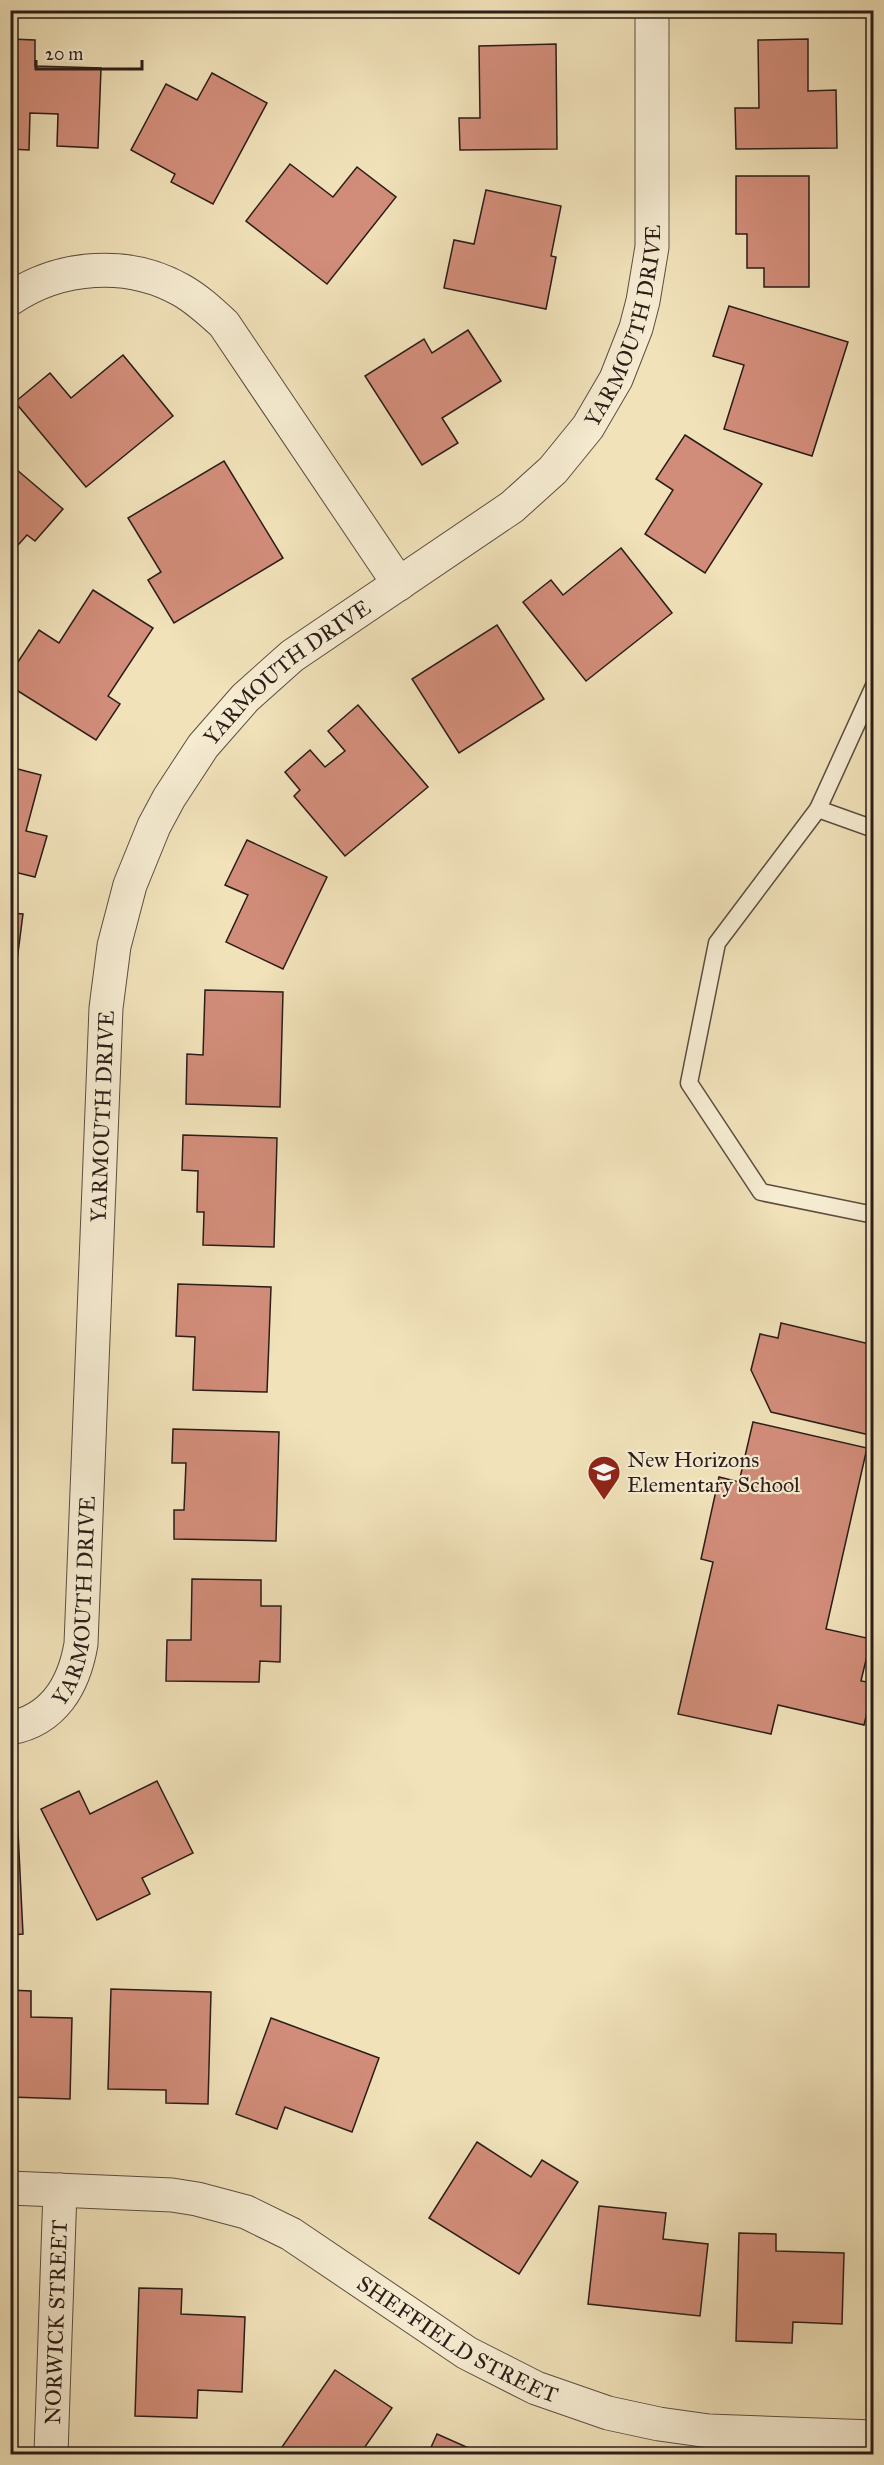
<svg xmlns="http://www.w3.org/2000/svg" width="884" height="2465" font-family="'IM FELL Great Primer',serif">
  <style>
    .building { fill: #d28d7a; stroke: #2a1d18; stroke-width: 1.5 }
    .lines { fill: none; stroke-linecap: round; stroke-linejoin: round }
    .lane-casing { stroke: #5c4e40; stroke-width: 19 }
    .street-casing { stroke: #5c4e40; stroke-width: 35 }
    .lane { stroke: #f6ecd2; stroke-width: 16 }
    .street { stroke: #f6ecd2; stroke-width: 33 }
    .labels { text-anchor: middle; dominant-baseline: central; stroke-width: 4.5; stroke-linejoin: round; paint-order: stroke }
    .street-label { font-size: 22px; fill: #2a1d18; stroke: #f6ecd2 }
    .poi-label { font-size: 22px; fill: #2a1d18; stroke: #f6ecd2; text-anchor: start }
  </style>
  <rect width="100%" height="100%" fill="#f1e2ba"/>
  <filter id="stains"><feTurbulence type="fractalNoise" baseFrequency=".00333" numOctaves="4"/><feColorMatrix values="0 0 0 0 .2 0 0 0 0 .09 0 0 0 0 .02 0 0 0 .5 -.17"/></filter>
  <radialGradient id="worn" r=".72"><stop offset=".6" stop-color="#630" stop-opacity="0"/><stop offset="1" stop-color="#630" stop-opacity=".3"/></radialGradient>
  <!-- building -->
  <g class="building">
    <polygon points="10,39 35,40 35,66 101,68 98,148 57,146 58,114 30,113 29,150 10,149"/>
    <polygon points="808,39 808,91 836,90 837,148 736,149 735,108 759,108 758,40"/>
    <polygon points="556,44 557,149 460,150 459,118 480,118 479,46"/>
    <polygon points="212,73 267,103 213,204 171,182 175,174 131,150 166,84 197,100"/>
    <polygon points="290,164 333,197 357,167 396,197 327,284 246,221"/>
    <polygon points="736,176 809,176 809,287 764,287 764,268 747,268 747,234 736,234"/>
    <polygon points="486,190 561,206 551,256 556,257 546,309 444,288 454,240 474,244"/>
    <polygon points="729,306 848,342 812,456 724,429 744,365 713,356"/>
    <polygon points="468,330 501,381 442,418 458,443 422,465 365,376 424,339 432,353"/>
    <polygon points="123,355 173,416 86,487 15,402 50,373 71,398"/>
    <polygon points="685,435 762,484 705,573 645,534 673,490 656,479"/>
    <polygon points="224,461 283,558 174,623 148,580 161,572 128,518"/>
    <polygon points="10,464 63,509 35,541 27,535 10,554"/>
    <polygon points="621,548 672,613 586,681 523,602 551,580 563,595"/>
    <polygon points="93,590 153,628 108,696 120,704 96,740 10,686 10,674 39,630 59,643"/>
    <polygon points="497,625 544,699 459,753 412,679"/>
    <polygon points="358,705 428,787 345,856 294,796 300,790 285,772 310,750 325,767 345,751 328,731"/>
    <polygon points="10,767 41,775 26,831 47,836 35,877 10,871"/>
    <polygon points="247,840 327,877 283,969 226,942 248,895 225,885"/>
    <polygon points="10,913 23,914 10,1015"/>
    <polygon points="205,990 283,992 280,1107 186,1104 187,1054 203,1055"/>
    <polygon points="10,1083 15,1083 11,1190 10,1190"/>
    <polygon points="183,1135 277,1138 274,1247 203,1245 204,1212 197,1212 198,1171 182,1170"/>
    <polygon points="178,1284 271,1287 267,1392 193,1390 195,1337 176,1336"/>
    <polygon points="781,1323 874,1345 874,1436 771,1412 751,1370 760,1334 778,1338"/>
    <polygon points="753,1422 867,1448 826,1629 871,1639 861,1681 874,1683 864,1725 778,1705 771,1734 678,1714 713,1562 701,1559 719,1477 739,1482"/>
    <polygon points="173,1429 279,1432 276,1541 174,1539 174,1510 184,1510 186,1463 172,1463"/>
    <polygon points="192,1579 261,1580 261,1606 281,1606 280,1662 260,1661 259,1682 166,1681 167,1640 191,1640"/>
    <polygon points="157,1781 193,1853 142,1878 150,1894 97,1920 41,1809 79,1791 90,1814"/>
    <polygon points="10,1811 17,1811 23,1934 10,1935"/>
    <polygon points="111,1989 211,1992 208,2104 166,2103 166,2090 108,2089"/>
    <polygon points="10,1990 31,1991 31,2017 72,2018 70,2099 10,2097"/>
    <polygon points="271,2018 379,2058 352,2132 285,2107 277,2129 236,2114"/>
    <polygon points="477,2142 531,2177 542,2160 578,2182 519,2274 429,2218"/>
    <polygon points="599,2206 666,2213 663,2239 708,2244 700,2316 588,2304"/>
    <polygon points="739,2233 776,2234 776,2251 844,2253 842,2324 793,2322 792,2343 736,2341"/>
    <polygon points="139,2288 182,2289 181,2314 245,2317 242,2392 198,2390 197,2418 135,2416"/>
    <polygon points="335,2370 392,2408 360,2454 293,2454 282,2447"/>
    <polygon points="437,2434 480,2453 479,2454 428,2454"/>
  </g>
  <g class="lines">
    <!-- lane casing -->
    <g class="lane-casing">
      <g id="lane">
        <polyline points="874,686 818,809 874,829"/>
        <polyline points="818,809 717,943 689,1083 761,1192 874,1215"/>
      </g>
    </g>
    <!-- street casing -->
    <g class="street-casing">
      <g id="street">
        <path d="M10,299C60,265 128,260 181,290C197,299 210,311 224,324L399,584"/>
        <path id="s1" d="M10,1728C54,1720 74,1685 81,1644L106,1008L114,946L130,885L154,826L169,798L203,746L245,698L292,656L512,507L553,470L588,427L616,379L636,328L643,301L652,247V10"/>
        <path id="s2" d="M10,2188L172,2195L197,2199L246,2212L291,2234L467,2353L536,2388L608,2413L659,2424L709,2431L874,2437"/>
        <path id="s3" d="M51,2454L60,2190"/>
      </g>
    </g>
    <!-- lane -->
    <use href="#lane" class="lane"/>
    <!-- street -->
    <use href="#street" class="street"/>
  </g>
  <!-- icons -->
  <defs>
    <g id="school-pin" transform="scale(1.725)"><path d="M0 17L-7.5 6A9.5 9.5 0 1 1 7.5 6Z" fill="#8f2418" stroke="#f6ecd2"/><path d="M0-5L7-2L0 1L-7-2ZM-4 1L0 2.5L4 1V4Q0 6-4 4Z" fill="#fff"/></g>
  </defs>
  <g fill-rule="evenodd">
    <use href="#school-pin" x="604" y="1472"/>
  </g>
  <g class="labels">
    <!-- street labels -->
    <g class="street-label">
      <text stroke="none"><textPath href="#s1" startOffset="1650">YARMOUTH DRIVE</textPath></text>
      <text stroke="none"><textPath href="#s1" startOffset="1150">YARMOUTH DRIVE</textPath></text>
      <text stroke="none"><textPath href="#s1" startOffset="646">YARMOUTH DRIVE</textPath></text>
      <text stroke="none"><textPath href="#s1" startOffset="160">YARMOUTH DRIVE</textPath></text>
      <text stroke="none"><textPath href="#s3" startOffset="132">NORWICK STREET</textPath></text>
      <text stroke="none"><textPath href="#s2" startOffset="486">SHEFFIELD STREET</textPath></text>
    </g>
    <!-- poi labels -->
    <g class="poi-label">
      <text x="627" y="1459">New Horizons<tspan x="627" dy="25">Elementary School</tspan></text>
    </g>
  </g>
  <!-- margin -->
  <rect width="884" height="2465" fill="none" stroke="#f1e2ba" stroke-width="36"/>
  <rect x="12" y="12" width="860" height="2441" fill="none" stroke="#2a1d18" stroke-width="3"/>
  <rect x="18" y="18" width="848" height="2429" fill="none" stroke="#2a1d18" stroke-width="1.5"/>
  <!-- scale -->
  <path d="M36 60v9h106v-9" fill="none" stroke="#2a1d18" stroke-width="3"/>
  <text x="45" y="60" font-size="18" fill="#2a1d18" stroke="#f6ecd2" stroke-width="4.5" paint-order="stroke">20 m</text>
  <rect width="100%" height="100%" filter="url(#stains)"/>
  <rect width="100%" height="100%" fill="url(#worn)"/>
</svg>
